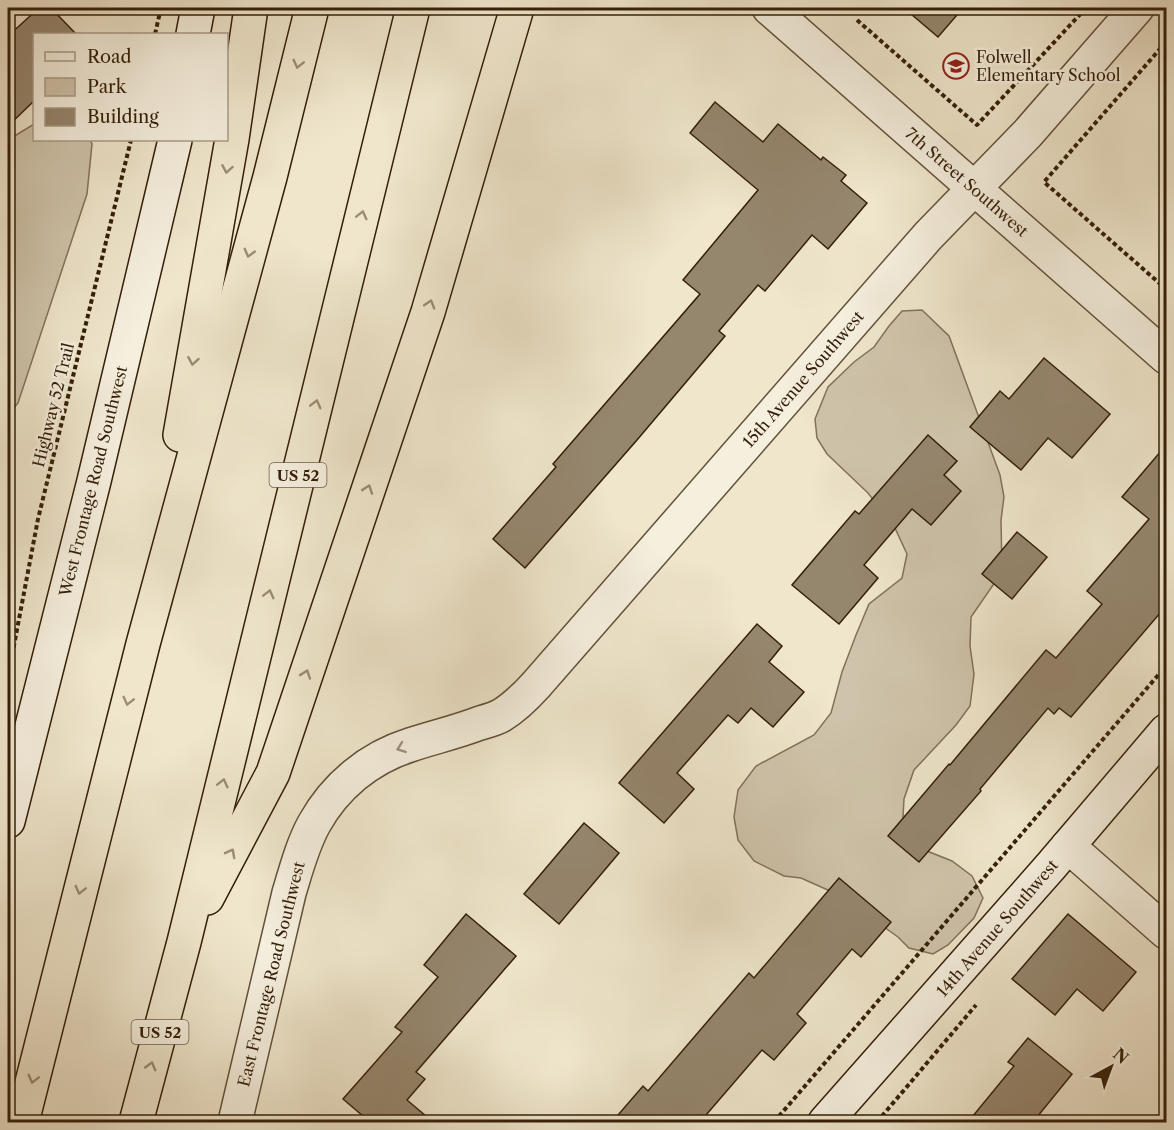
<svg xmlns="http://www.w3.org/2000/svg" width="1174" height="1130" font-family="'Libre Caslon Text',serif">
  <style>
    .green { fill: #cfc4ab; stroke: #82725a; stroke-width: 1.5 }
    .building { fill: #95866e; stroke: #341f09; stroke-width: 1.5 }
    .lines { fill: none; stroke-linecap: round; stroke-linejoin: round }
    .street-casing { stroke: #63513a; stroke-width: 36 }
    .secondary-casing { stroke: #341f09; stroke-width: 36 }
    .highway-casing { stroke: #341f09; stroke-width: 36 }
    .path { stroke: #341f09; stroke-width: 4; stroke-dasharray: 4.5 3; stroke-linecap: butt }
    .street { stroke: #f5efde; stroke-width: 33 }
    .secondary { stroke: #f5efde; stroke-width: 33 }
    .highway { stroke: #efe6cc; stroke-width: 33 }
    .oneway { stroke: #9b8c74 }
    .oneway2 { stroke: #9e917e }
    .labels { text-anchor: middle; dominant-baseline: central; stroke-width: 5; stroke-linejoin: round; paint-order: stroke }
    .shield { fill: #f5efde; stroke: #6e5d49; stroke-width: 1.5 }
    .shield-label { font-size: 15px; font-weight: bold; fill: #341f09 }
    .poi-label { font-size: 16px; fill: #341f09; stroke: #f5efde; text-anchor: start }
    .street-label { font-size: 16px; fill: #341f09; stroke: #f5efde }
  </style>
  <rect width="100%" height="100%" fill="#efe6cc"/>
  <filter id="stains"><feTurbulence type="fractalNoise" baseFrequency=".00333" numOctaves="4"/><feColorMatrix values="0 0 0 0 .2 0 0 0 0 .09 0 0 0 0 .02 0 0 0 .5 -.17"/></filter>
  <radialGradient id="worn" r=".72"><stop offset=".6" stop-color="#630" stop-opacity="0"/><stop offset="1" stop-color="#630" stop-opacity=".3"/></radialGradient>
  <!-- green -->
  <g class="green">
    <polygon points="34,124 34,140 90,140 92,144 87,194 18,403 8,415 8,140"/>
    <polygon points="922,310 949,336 1000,475 1004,497 1001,520 1002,572 971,617 970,646 974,674 970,706 956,725 914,770 904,799 902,836 917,847 952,861 972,876 983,898 974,918 948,945 933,954 909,948 898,937 839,895 801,878 784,876 754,861 738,840 734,817 738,790 756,766 814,735 831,713 842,672 856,635 869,604 902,578 907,554 894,526 868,493 827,454 817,438 815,419 828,387 854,362 874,347 889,326 902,311"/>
  </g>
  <!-- building -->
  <g class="building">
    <polygon points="39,8 51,8 76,34 34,34 34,101 8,126 8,36"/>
    <polygon points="904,8 963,8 938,37"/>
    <polygon points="715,102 763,142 778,124 821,160 823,157 846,175 841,181 867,203 828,249 812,235 765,291 758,285 719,331 725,336 637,440 525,568 493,539 556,467 553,464 700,294 683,280 758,190 690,133"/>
    <polygon points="1044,358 1110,414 1072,458 1048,438 1021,470 970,427 1000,391 1009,399"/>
    <polygon points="928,435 957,461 944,475 961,491 931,525 912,509 864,565 878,578 839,624 792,585 855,511 859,514"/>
    <polygon points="1167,444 1167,605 1071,717 1059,708 1054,714 1048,708 980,789 981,791 919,862 888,836 949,764 950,765 1046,650 1056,658 1102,604 1087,591 1149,519 1122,497"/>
    <polygon points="1017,532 1047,557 1012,599 982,574"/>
    <polygon points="757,624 782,646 769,662 804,692 773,727 751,708 738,723 728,715 677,773 694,789 664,823 619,783"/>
    <polygon points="584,823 619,853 559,924 524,894"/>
    <polygon points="839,878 891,922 861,957 852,949 797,1014 806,1023 774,1060 762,1050 700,1122 612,1122 643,1086 648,1091 749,973 754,978"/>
    <polygon points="466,914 516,956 416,1072 425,1079 407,1100 433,1122 370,1122 343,1099 402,1032 395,1027 438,977 424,965"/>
    <polygon points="1068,914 1136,972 1103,1011 1077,989 1055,1015 1012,979"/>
    <polygon points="1028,1038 1072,1074 1033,1122 968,1122 1014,1066 1008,1062"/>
  </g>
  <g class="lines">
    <!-- street casing -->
    <g class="street-casing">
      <g id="street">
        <polyline points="769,8 1166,357"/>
        <polyline points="1068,846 1166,932"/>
        <path d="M235,1122L289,893C296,870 302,846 314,824C335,786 369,758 410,745C434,737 457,732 480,723C487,721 495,719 502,715C515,707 526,696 536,685L928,236L1028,133L1137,8"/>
      </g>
    </g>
    <!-- secondary casing -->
    <g class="secondary-casing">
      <g id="secondary">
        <polyline points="193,34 198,8"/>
        <polyline points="8,821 94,481 175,140"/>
        <polyline points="825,1122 1051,866 1166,731"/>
      </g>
    </g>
    <!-- highway casing -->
    <g class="highway-casing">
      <g id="highway">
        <polyline points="180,435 232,139 251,8"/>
        <polyline points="207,898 273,773 428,312 517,8"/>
        <polyline points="22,1122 143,644 270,177 312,8"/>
        <polyline points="136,1122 184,942 413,8"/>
      </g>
    </g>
    <!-- path -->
    <g class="path">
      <polyline points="857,20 977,125 1086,8"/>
      <polyline points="155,34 161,8"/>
      <polyline points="1166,42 1044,182 1166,289"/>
      <polyline points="8,677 38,519 131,140"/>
      <polyline points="774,1122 1166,666"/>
      <polyline points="877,1122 976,1005"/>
    </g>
    <!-- street -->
    <use href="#street" class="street"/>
    <!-- secondary -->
    <use href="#secondary" class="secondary"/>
    <!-- highway -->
    <use href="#highway" class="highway"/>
  </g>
  <!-- one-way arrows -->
  <defs><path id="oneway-chevron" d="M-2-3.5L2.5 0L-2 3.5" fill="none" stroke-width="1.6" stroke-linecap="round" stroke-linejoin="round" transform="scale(1.5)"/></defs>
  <g class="oneway">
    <use href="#oneway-chevron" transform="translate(298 64) rotate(104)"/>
    <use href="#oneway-chevron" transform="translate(227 169) rotate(100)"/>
    <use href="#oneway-chevron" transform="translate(362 215) rotate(-76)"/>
    <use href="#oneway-chevron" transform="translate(249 253) rotate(105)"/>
    <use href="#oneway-chevron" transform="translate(430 304) rotate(-73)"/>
    <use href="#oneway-chevron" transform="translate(193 361) rotate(100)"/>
    <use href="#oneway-chevron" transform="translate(316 404) rotate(-76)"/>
    <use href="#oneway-chevron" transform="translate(368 489) rotate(-71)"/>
    <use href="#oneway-chevron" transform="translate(269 594) rotate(-76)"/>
    <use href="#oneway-chevron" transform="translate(306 674) rotate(-71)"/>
    <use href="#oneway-chevron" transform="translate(128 701) rotate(104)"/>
    <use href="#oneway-chevron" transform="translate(223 783) rotate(-76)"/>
    <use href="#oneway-chevron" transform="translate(231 853) rotate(-62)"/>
    <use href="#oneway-chevron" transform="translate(80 890) rotate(104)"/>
    <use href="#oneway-chevron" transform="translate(151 1066) rotate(-75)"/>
    <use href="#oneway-chevron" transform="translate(33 1079) rotate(104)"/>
  </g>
  <use class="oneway2" href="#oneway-chevron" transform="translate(401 748) rotate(160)"/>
  <!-- icons -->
  <defs>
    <g id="school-ring" transform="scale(1.35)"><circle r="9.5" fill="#f5efde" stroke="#8f2418" stroke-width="1.5"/><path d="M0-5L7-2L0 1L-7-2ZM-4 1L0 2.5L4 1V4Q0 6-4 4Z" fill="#8f2418"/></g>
  </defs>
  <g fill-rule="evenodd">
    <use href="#school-ring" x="956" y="66"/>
  </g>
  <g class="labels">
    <!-- shield labels -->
    <g class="shield">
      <rect x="269.5" y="463" width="57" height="24" rx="4.5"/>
      <rect x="131.5" y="1020" width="57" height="24" rx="4.5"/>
    </g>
    <g class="shield-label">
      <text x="298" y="475">US 52</text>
      <text x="160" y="1032">US 52</text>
    </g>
    <!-- poi labels -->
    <g class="poi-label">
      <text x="976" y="57">Folwell<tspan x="976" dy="18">Elementary School</tspan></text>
    </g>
    <!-- street labels -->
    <g class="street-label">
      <text transform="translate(967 182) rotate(41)">7th Street Southwest</text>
      <text transform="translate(803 379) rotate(-49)">15th Avenue Southwest</text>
      <text transform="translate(53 405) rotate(-76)">Highway 52 Trail</text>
      <text transform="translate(93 481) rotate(-76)">West Frontage Road Southwest</text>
      <text transform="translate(997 928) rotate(-49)">14th Avenue Southwest</text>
      <text transform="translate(271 974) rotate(-76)">East Frontage Road Southwest</text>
    </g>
  </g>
  <!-- margin -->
  <rect width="1174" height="1130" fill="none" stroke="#efe6cc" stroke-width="30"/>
  <rect x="9" y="9" width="1156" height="1112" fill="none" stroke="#341f09" stroke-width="3"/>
  <rect x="15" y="15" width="1144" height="1100" fill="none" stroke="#341f09" stroke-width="1.5"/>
  <!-- legend -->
  <rect x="33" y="33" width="195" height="108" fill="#f5efde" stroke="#a89c89" stroke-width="1.5"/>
  <rect x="45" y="52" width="30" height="9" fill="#f5efde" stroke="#a89c89" stroke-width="1.5"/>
  <text x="87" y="63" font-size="18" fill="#341f09">Road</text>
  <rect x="45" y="78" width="30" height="18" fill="#cfc4ab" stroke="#a89c89" stroke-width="1.5"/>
  <text x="87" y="93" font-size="18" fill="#341f09">Park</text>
  <rect x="45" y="108" width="30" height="18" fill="#95866e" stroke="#a89c89" stroke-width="1.5"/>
  <text x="87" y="123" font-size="18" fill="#341f09">Building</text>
  <!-- north arrow -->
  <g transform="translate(1111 1067) rotate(41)" stroke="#f5efde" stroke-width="4.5" paint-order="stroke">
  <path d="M0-4.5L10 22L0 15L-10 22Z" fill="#341f09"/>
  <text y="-9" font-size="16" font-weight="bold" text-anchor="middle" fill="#341f09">N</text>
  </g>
  <rect width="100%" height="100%" filter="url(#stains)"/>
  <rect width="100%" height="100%" fill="url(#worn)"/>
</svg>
